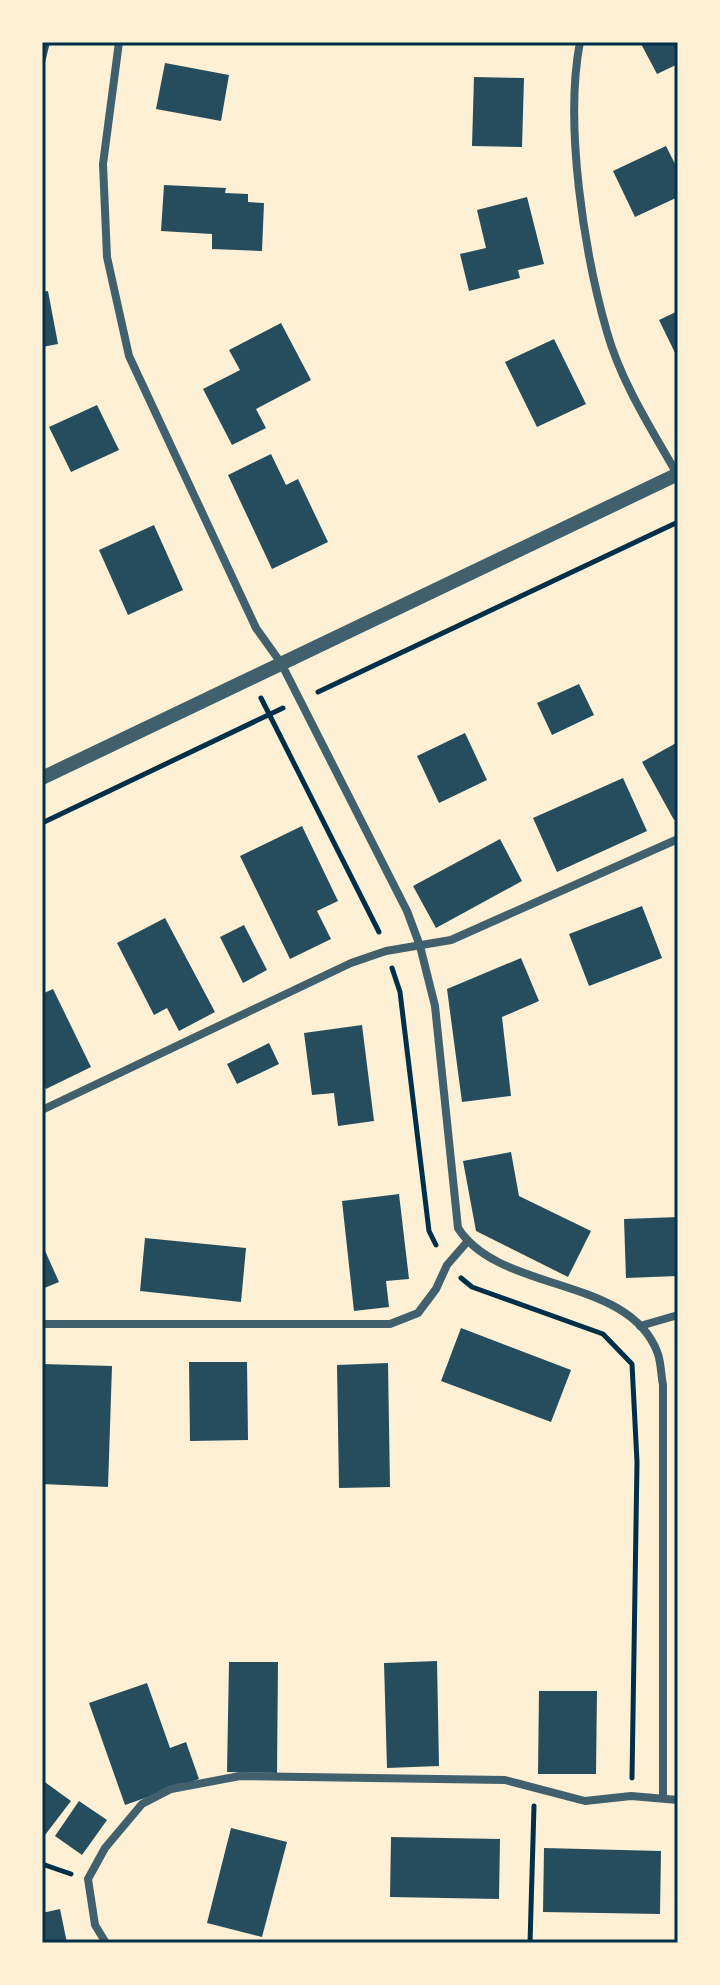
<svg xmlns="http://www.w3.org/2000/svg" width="720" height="1985" font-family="Raleway,sans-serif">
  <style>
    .building { fill: #264d5e }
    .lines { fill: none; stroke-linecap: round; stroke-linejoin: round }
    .path { stroke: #003049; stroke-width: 5 }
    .minor { stroke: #3f606c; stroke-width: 8 }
    .tertiary { stroke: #3f606c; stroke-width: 14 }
    .neatline { fill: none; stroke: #003049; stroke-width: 3 }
  </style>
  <rect width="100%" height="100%" fill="#fdf0d5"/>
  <!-- building -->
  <g class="building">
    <polygon points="42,42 50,42 43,71 42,71"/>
    <polygon points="640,42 678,42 678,64 657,74"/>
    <polygon points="165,63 229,75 221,121 156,109"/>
    <polygon points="474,77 524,78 522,147 472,146"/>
    <polygon points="666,146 678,170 678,197 635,217 613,171"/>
    <polygon points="164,185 226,188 225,193 248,194 248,202 264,203 262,251 212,249 212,234 161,231"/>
    <polygon points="527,197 544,264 518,270 520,278 469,291 460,254 486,248 477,210"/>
    <polygon points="48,291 58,344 42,347 42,292"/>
    <polygon points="678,311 678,359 659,320"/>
    <polygon points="281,323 311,380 256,409 266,428 232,445 203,389 240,370 229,350"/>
    <polygon points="554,339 586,404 537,427 505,362"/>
    <polygon points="97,405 119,450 71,472 49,427"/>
    <polygon points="271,454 286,485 298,479 328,542 272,569 228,475"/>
    <polygon points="154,525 183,590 128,615 99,550"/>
    <polygon points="579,684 594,715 552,735 537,703"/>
    <polygon points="465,733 487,780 439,803 417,756"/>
    <polygon points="678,742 678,818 674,820 642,762"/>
    <polygon points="623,778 647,831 557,872 533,818"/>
    <polygon points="302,826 338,901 317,911 331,939 290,959 240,856"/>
    <polygon points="500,839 522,881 436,928 413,886"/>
    <polygon points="642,906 662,958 589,986 569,934"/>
    <polygon points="165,918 215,1012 179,1031 167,1008 154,1015 117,943"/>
    <polygon points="244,925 267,970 243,983 220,937"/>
    <polygon points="521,958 539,1001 502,1017 511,1096 462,1102 447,989"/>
    <polygon points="53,989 91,1067 46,1089 42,1080 42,994"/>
    <polygon points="362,1025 374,1121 338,1126 334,1093 312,1095 304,1033"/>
    <polygon points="269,1043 279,1064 237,1084 227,1064"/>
    <polygon points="511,1152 519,1196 591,1231 568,1277 476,1231 463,1161"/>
    <polygon points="399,1194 409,1279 386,1281 389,1307 354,1311 342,1201"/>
    <polygon points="678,1217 678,1276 626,1278 624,1219"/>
    <polygon points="145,1238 246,1248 241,1302 140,1291"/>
    <polygon points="42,1244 59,1282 42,1289"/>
    <polygon points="461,1328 571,1370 551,1422 441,1381"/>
    <polygon points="189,1362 247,1362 248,1440 190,1441"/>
    <polygon points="388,1363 390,1487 339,1488 337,1365"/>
    <polygon points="42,1364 112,1366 108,1487 42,1484"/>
    <polygon points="437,1661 439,1766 387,1768 384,1663"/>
    <polygon points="229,1662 278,1662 277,1773 227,1772"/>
    <polygon points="147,1683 170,1748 186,1742 199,1779 125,1805 89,1703"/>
    <polygon points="539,1691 597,1691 596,1774 538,1774"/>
    <polygon points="42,1780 71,1801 42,1839"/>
    <polygon points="79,1801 107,1820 82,1855 55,1836"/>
    <polygon points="231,1828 287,1842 262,1937 207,1923"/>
    <polygon points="391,1837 500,1839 499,1899 390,1897"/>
    <polygon points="544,1848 661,1851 660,1914 543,1912"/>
    <polygon points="60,1909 67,1943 42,1943 42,1913"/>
  </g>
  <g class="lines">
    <!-- path -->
    <g class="path">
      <polyline points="318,692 678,522"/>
      <polyline points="261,698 379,932"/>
      <polyline points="42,823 283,708"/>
      <polyline points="392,968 400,992 429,1231 436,1245"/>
      <polyline points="461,1278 472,1287 603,1334 632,1364 637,1462 632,1778"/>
      <polyline points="42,1864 71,1874"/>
      <polyline points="530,1943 534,1806"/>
    </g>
    <!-- minor -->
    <g class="minor">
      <path d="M119,42L103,164L107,257L129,356L256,628L281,663L407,911L420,946L435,1006L458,1228C500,1294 630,1275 658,1354C661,1363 661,1375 663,1385V1798"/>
      <path d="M580,42C564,124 584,252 607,332C621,382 652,430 677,474"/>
      <polyline points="42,1110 351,963 386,951 451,940 678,839"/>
      <polyline points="42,1324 390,1324 418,1313 436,1289 447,1265 467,1242"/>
      <polyline points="640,1326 678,1315"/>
      <polyline points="106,1943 95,1925 88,1879 105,1848 142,1804 171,1789 240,1776 505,1780 585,1801 631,1796 678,1800"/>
    </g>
    <!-- tertiary -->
    <polyline class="tertiary" points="42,778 678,474"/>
  </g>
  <!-- border -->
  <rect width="720" height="1985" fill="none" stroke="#fdf0d5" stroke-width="88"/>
  <rect x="44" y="44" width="632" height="1897" class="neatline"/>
</svg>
